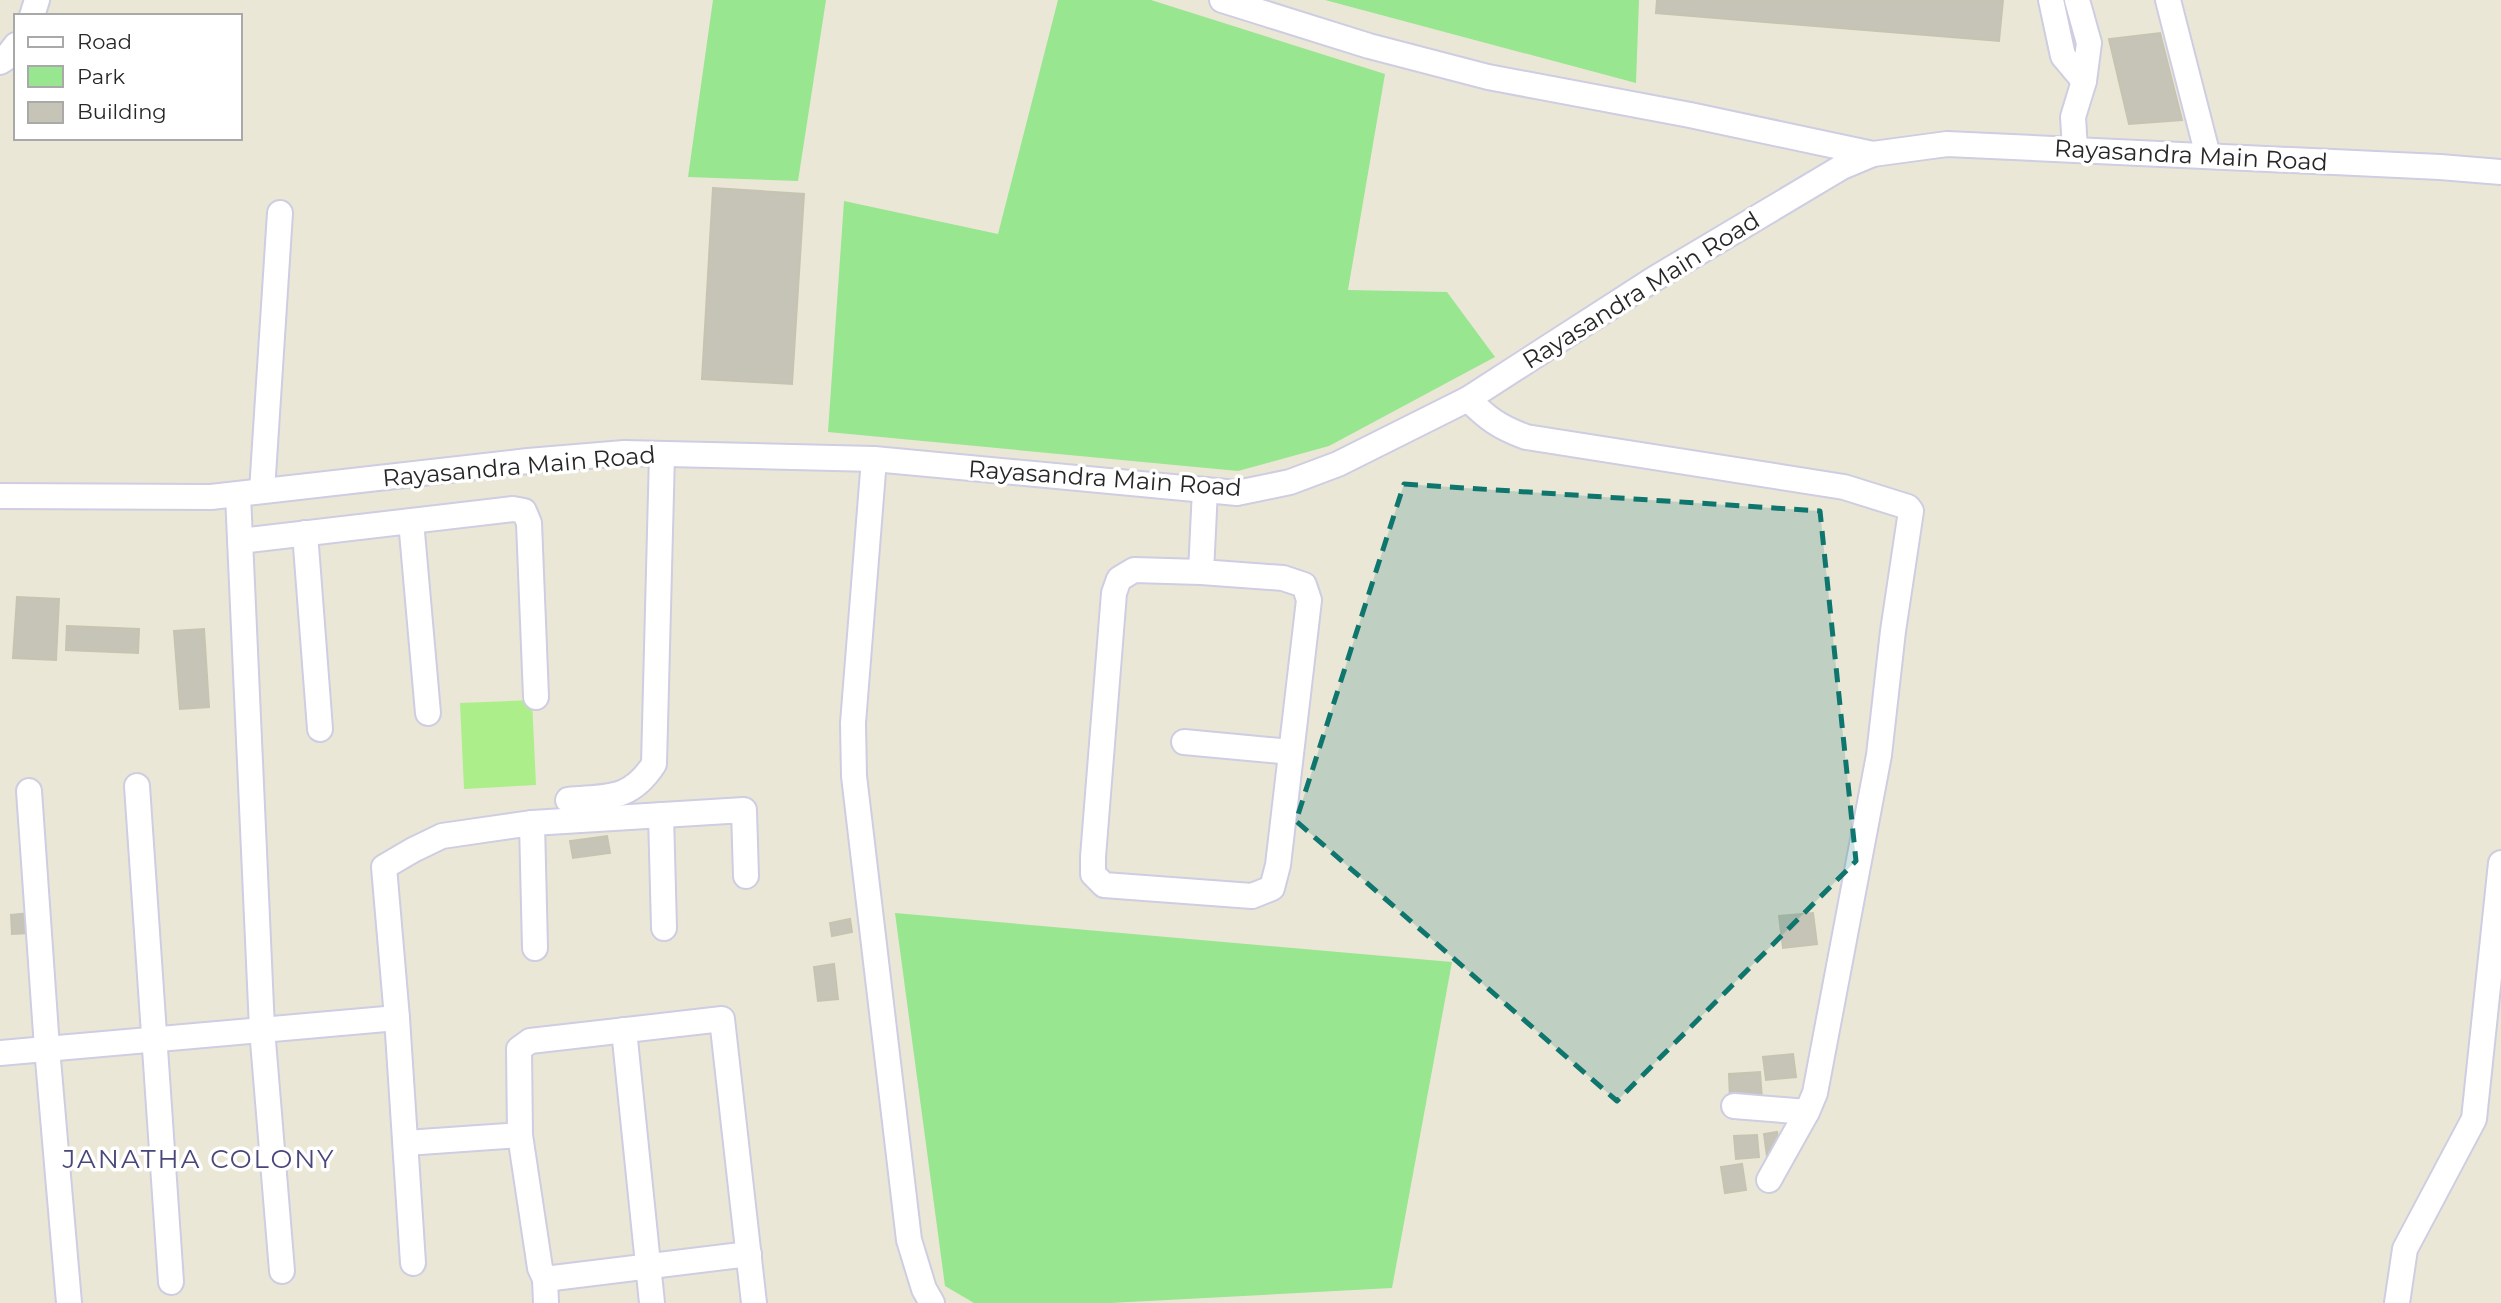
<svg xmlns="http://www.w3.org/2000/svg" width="2501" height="1303" font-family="Montserrat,sans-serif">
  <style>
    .green { fill: #98e68f }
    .pitch { fill: #acee8a }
    .building { fill: #c6c4b7; stroke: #c6c4b1; stroke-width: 2 }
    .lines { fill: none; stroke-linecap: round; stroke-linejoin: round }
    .minor-casing { stroke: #cecde2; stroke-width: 28 }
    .minor { stroke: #fff; stroke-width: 24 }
    .marked { fill: #0f766e; fill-opacity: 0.2; stroke: #0f766e; stroke-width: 5; stroke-dasharray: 14 9; stroke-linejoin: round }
    .labels { text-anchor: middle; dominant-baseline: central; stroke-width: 7; stroke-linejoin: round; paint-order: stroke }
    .street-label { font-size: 24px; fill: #272727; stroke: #fff }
    .neighbourhood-label { font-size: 26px; letter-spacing: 2px; fill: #49467a; stroke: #fff }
  </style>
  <rect width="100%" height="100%" fill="#ebe7d7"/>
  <!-- green -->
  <g class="green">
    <polygon points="713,0 826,0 798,181 688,177"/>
    <polygon points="1058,0 1151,0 1385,74 1348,290 1447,292 1495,357 1329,446 1238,471 828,432 844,201 998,234"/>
    <polygon points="1325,0 1639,0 1636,83"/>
    <polygon points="895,913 1452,962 1392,1288 1110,1303 974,1303 945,1286"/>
  </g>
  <!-- pitch -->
  <polygon class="pitch" points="532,700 536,785 464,789 460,703"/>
  <!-- building -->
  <g class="building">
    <polygon points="1657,0 2003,0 1999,41 1656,13"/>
    <polygon points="2160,33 2182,120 2129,124 2109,39"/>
    <polygon points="713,188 804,194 792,384 702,379"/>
    <polygon points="17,597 59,599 56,660 13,658"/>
    <polygon points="67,626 139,629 138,653 66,650"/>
    <polygon points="204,629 209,707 180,709 174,631"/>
    <polygon points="607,836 610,853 573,858 570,841"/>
    <polygon points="30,913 31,933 12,934 11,915"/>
    <polygon points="1813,913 1817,944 1783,948 1779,916"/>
    <polygon points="850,919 852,932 832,936 830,923"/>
    <polygon points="834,964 838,999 818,1001 814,967"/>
    <polygon points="1793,1054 1796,1077 1766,1080 1763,1057"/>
    <polygon points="1760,1072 1762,1099 1730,1101 1729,1074"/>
    <polygon points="1777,1132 1780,1154 1767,1156 1764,1134"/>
    <polygon points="1757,1135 1759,1157 1736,1159 1734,1136"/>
    <polygon points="1742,1164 1746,1190 1725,1193 1721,1167"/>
  </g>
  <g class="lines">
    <!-- minor casing -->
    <g class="minor-casing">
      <g id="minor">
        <polyline points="1222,0 1369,46 1488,77 1690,115 1873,154"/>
        <polyline points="2051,0 2063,56 2084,81"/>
        <polyline points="2168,0 2208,156"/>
        <polyline points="32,16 37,0"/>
        <polyline points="0,62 5,59 16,45"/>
        <polyline points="2075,149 2073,117 2084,81 2089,43 2077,0"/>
        <path d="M1468,399C1488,419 1499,427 1526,437L1844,487L1908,507L1911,511L1893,631L1879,755L1815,1093L1807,1112L1734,1106"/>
        <polyline points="874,459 853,723 854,776 909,1240 924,1289 932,1303"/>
        <polyline points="262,491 280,213"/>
        <polyline points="238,495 262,1029 282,1271"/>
        <polyline points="0,496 211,497 528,461 624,453 874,459 1237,493 1290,482 1338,464 1468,399 1654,279 1842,167 1873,154 1947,144 2440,167 2501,172"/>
        <polyline points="411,521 428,713"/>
        <polyline points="305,533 320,729"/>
        <polyline points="240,541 513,509 524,511 529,523 536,697"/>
        <polyline points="1201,572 1134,570 1119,579 1114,593 1093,857 1093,874 1104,885 1252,896 1272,888 1278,865 1309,600 1304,585 1283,578 1201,572 1205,490"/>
        <polyline points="1184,742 1291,752"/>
        <polyline points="137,786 171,1282"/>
        <polyline points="29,791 47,1048 69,1303"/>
        <path d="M568,800C608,796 630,801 654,764L662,454"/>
        <polyline points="661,815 664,928"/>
        <polyline points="532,823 535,948"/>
        <polyline points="624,1030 652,1303"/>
        <polyline points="0,1053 397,1018"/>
        <polyline points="520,1135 540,1268 545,1279 749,1254"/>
        <polyline points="406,1143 520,1135 519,1049 530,1041 722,1019 754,1303"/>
        <polyline points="1769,1180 1807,1112"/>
        <polyline points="413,1263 397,1018 384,867 413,850 442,836 532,823 744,810 746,876"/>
        <polyline points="545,1279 546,1303"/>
        <polyline points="2397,1303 2405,1249 2474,1119 2501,863"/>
      </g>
    </g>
    <!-- minor -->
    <use href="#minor" class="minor"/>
  </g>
  <!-- marked area -->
  <path class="marked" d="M1404,484L1820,511L1856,861L1617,1101L1296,821Z"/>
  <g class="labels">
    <!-- street labels -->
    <g class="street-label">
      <text transform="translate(2191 155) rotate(3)">Rayasandra Main Road</text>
      <text transform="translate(1641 290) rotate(-32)">Rayasandra Main Road</text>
      <text transform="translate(519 466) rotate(-5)">Rayasandra Main Road</text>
      <text transform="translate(1105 478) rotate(4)">Rayasandra Main Road</text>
    </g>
    <!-- neighbourhood labels -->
    <g class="neighbourhood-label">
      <text x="199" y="1159">JANATHA COLONY</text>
    </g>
  </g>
  <!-- legend -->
  <rect x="14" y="14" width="228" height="126" fill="#ffffff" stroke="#a9a9a9" stroke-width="2"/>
  <rect x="28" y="37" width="35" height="10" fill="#ffffff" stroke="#a9a9a9" stroke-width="2"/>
  <text x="77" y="49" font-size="21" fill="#272727">Road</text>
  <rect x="28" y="66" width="35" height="21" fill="#98e68f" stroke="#a9a9a9" stroke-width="2"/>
  <text x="77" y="84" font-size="21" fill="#272727">Park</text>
  <rect x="28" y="102" width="35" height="21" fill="#c6c4b7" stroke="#a9a9a9" stroke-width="2"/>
  <text x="77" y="119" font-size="21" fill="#272727">Building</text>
</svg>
